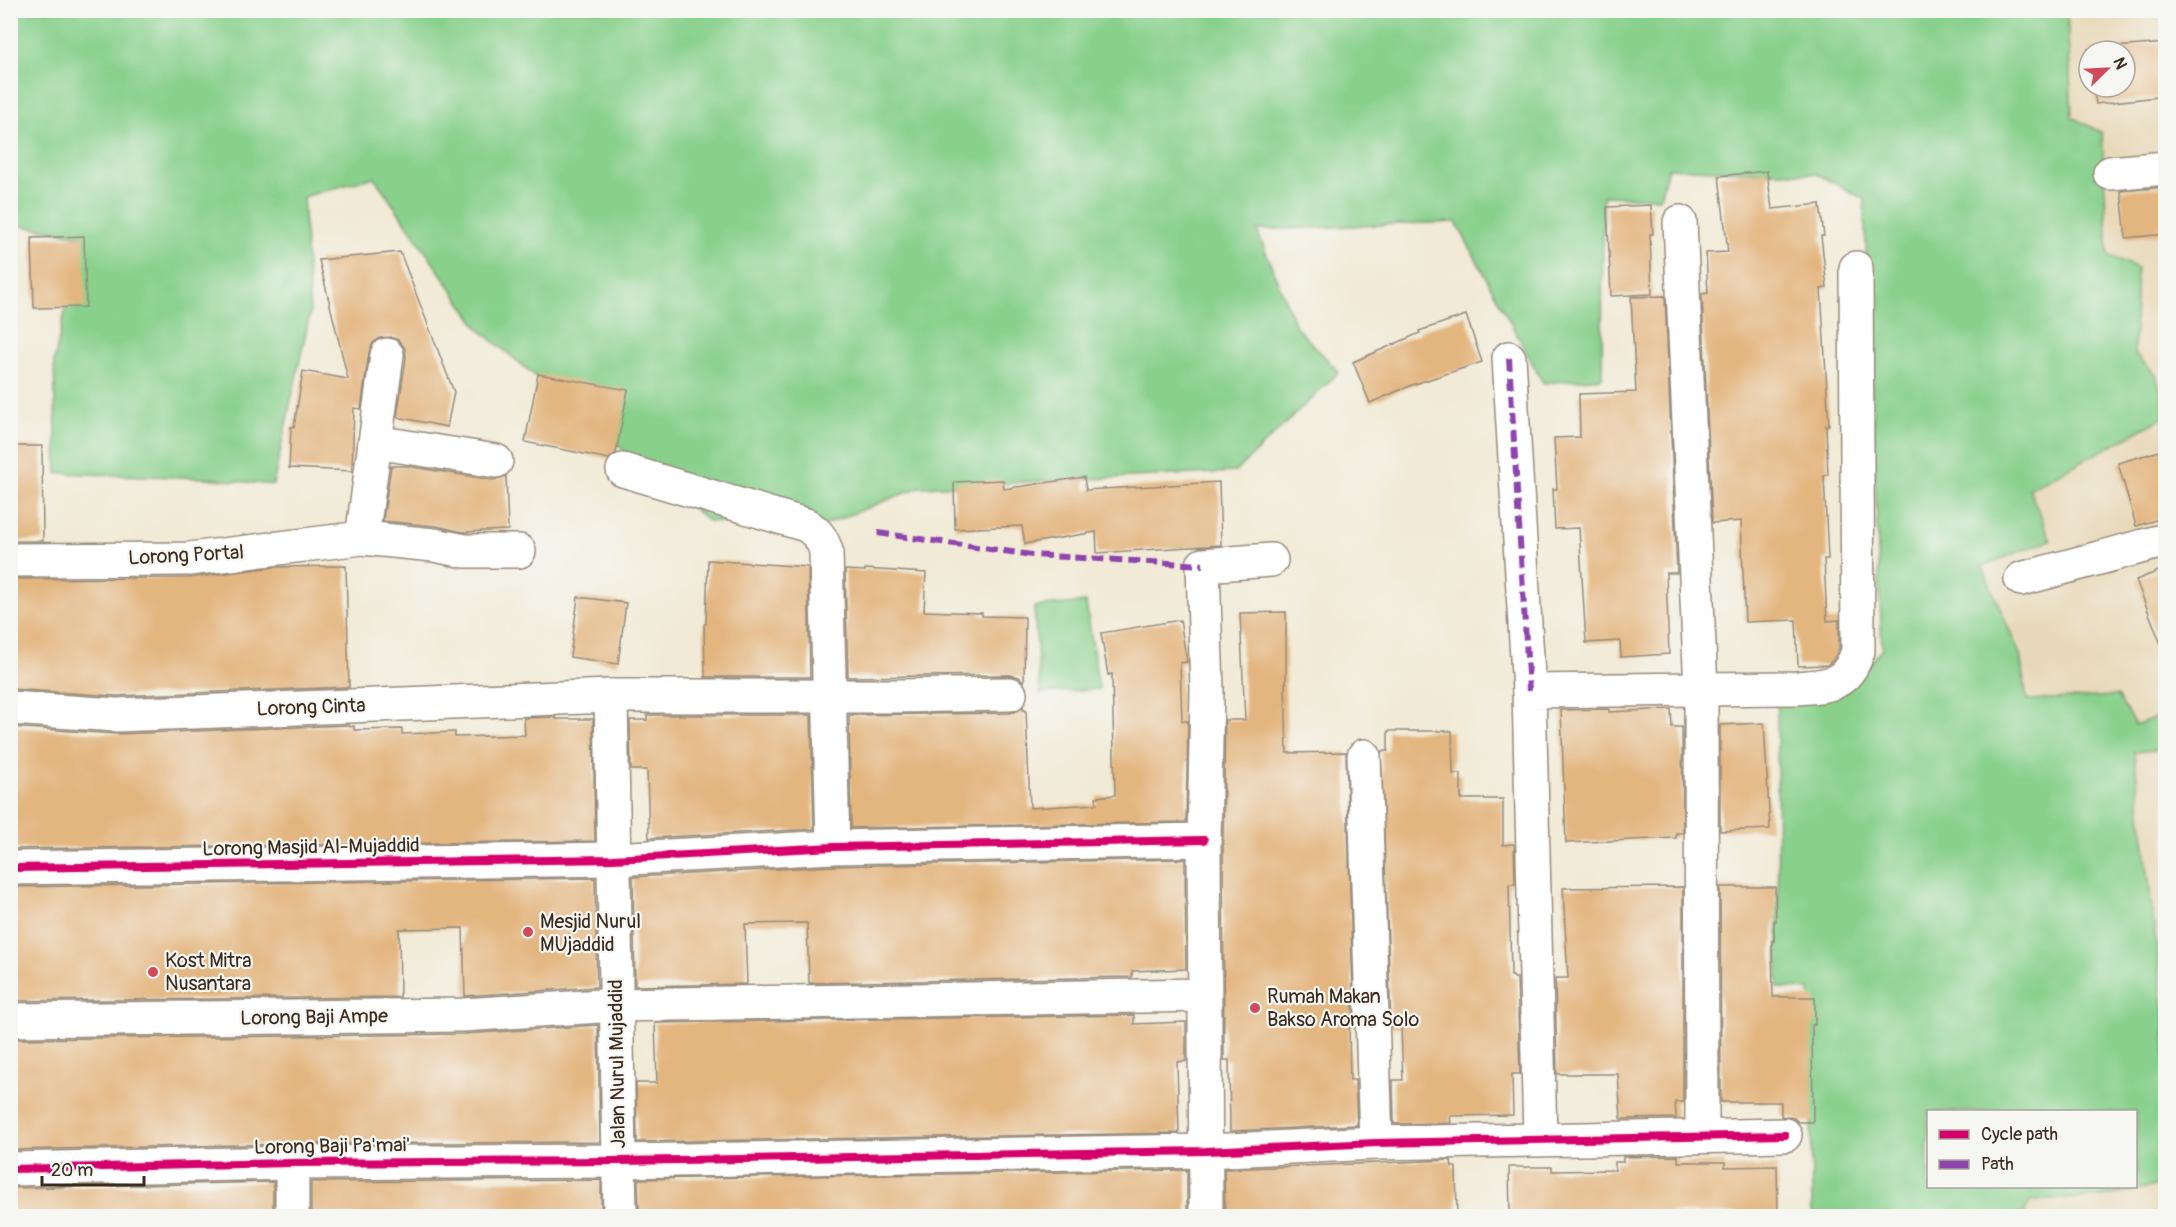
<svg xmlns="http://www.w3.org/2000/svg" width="2176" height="1227" font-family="Pangolin,sans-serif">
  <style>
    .built { fill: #e8d9ba; fill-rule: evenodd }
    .green { fill: #88d08c; stroke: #627d55; stroke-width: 1.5; fill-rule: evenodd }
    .building { fill: #e3b57f }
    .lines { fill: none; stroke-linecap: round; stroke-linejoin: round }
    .minor-casing { stroke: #968a7a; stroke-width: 36 }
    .minor { stroke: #fff; stroke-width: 33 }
    .quiet { stroke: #8e44ad; stroke-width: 6; stroke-dasharray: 12 6; stroke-linecap: butt }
    .cycleway-casing { stroke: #f6f6f2; stroke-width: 11 }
    .cycleway { stroke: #d6006c; stroke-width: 8 }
    .poi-dot { fill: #d1495b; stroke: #f6f6f2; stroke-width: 2 }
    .labels { text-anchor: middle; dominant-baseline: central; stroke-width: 4.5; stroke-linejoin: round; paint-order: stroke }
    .street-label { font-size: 20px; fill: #3b2a1e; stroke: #f6f6f2 }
    .poi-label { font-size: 20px; fill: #3b2a1e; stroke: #f6f6f2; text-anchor: start }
  </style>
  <rect width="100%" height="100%" fill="#f6f6f2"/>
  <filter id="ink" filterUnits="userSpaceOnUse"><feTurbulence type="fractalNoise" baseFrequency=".0167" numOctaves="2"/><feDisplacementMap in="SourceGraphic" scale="12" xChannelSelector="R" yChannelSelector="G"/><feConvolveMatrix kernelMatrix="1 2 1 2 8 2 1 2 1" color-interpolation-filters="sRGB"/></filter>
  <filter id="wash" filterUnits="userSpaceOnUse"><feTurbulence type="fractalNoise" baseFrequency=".008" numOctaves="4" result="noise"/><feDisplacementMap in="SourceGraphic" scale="24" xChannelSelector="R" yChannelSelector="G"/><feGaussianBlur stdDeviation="1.35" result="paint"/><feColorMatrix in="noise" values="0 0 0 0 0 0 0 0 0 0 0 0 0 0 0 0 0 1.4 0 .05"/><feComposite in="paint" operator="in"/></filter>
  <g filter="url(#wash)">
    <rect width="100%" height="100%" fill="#f1ead6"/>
    <!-- built -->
    <g class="built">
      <path d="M2067,11H2165V407L2156,375L2134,353L2137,268L2108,255L2102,133L2072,117ZM2089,51H2125V87H2089Z"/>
      <polygon points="2165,417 2165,714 2135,725 2117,696 2027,700 2020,655 1982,565 2051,540 2029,489"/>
      <polygon points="2165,749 2165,1021 2134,752"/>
      <polygon points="2165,1184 2165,1216 2013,1216 2023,1214 2032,1201 2100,1197"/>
    </g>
    <!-- green -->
    <g class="green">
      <path d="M10,11H2067L2072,117L2102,133L2108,255L2137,268L2134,353L2156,375L2165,407V417L2029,489L2051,540L1982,566L2020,655L2027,700L2117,696L2135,725L2165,714V749L2134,752L2165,1021V1184L2100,1197L2032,1201L2023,1214L2013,1216H1812L1810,989L1778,988L1777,698L1847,691L1882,649L1864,199L1817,174L1668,168L1660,198L1603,196L1602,378L1543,383L1456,222L1257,230L1296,327L1339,372L1235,472L920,487L809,531L708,521L479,329L374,177L303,197L310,313L273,485L206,478L57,473L54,361L82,236L11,224ZM1928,1112H2136V1186H1928Z"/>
      <polygon points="1086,602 1099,689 1040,693 1034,607"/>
    </g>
    <g id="blocks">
      <!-- building -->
      <g class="building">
        <polygon points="2166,43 2166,96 2096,104 2093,87 2125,87 2125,51 2089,51 2089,58 2088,49"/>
        <polygon points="1767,171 1772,209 1820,204 1824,236 1821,236 1827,288 1821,289 1829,425 1826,425 1828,475 1824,476 1828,559 1824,559 1827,621 1839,620 1839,648 1833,660 1827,665 1798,666 1796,620 1745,622 1741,521 1712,523 1702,294 1708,293 1706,253 1728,252 1719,176"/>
        <polygon points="2166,187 2166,234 2126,238 2121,191"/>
        <polygon points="1651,205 1653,234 1650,234 1652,294 1611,296 1607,207"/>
        <polygon points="84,236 86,307 34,308 32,238"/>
        <polygon points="400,252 454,392 447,427 397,417 406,358 405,348 398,340 390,337 380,338 373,343 369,352 361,409 354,408 352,471 289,468 291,427 294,427 303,371 348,379 319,260"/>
        <polygon points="1665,296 1677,573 1666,573 1669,654 1621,657 1620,641 1586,643 1579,528 1555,529 1553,489 1557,489 1554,438 1580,437 1579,394 1636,392 1631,297"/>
        <polygon points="1466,315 1482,362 1412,385 1370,403 1353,362 1420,333 1419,331"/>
        <polygon points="538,374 628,390 616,453 609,459 525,442"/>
        <polygon points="10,446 42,446 43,541 10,541"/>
        <polygon points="2166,449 2166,517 2136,526 2118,463"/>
        <polygon points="391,466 406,466 493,480 506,476 508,530 463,532 436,526 383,521"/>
        <polygon points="1084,477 1086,490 1219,482 1221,545 1097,553 1096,532 1025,544 1022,526 955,529 954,482 1003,480 1004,489"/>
        <polygon points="708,560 808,567 810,677 705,677 704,624 706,624"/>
        <polygon points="346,566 349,687 116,696 10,689 10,579 189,578 275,567"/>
        <polygon points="2166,568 2166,651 2164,652 2136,580"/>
        <polygon points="865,569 926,573 924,611 982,613 982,616 1025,617 1024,682 1019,677 1010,675 848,677 845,570 865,571"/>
        <polygon points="578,597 626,603 618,664 570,657"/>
        <polygon points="1286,612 1286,683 1285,683 1287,753 1346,752 1354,1027 1349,1027 1350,1080 1355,1080 1357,1125 1230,1131 1229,1060 1224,1060 1223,840 1225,720 1245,720 1240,613"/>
        <polygon points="1180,620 1187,662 1180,663 1182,721 1188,721 1186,822 851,828 849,715 1010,713 1019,710 1023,706 1023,710 1026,710 1030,808 1097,804 1096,797 1115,795 1112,674 1108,675 1101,633"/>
        <polygon points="1609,709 1609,712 1671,709 1672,727 1682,727 1683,833 1676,833 1676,838 1566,843 1561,710"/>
        <polygon points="647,715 811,715 814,829 649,838 647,770 631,770 630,720 647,720"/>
        <polygon points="556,717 556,719 593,719 595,841 10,849 10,727 117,734 349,725 350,727 354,726 354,730 402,729 402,734 455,732 455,737 525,735 524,718"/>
        <polygon points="1764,723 1770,829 1720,831 1720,725"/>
        <polygon points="1388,731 1452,731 1453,774 1461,774 1461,799 1503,799 1503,845 1514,844 1515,884 1509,884 1511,976 1513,976 1514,978 1517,978 1520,1074 1512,1074 1513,1115 1450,1116 1451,1123 1394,1124 1393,1080 1403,1080 1401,1027 1391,1027 1381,751 1388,751"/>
        <polygon points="1185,859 1186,969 1132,971 1132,977 809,983 807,923 745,924 747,984 635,986 633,877 834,866"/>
        <polygon points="595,878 597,987 465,996 463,928 399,929 400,997 10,1001 10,887"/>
        <polygon points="1683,887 1683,1102 1675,1102 1676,1118 1621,1119 1618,1074 1557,1074 1555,978 1568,978 1563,888"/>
        <polygon points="1720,887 1775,887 1776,921 1774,921 1774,941 1772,941 1773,997 1815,997 1815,1025 1812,1025 1813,1122 1798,1122 1794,1118 1781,1116 1781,1102 1721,1102"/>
        <polygon points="1134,1015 1134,1024 1186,1022 1186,1061 1177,1062 1179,1133 637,1142 636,1083 657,1083 655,1023"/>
        <polygon points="598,1025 600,1142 292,1144 10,1150 10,1039 463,1034"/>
        <polygon points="1678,1156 1678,1162 1725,1162 1725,1167 1777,1166 1778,1214 1655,1213 1655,1216 1510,1216 1509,1167 1552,1167 1552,1171 1615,1170 1615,1162 1623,1162 1623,1157"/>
        <polygon points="1451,1160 1452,1167 1456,1167 1457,1216 1225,1216 1224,1169"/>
        <polygon points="1187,1170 1187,1216 639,1216 638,1179"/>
        <polygon points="601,1180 601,1216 311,1216 311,1182"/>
        <polygon points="273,1182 273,1216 10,1216 10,1188"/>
      </g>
    </g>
  </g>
  <g filter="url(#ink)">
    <use href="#blocks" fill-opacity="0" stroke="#968a7a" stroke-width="1.5"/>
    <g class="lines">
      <!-- minor casing -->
      <g class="minor-casing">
        <g id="minor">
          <polyline points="2110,173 2166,168"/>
          <polyline points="1680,222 1701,689 1702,1135"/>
          <polyline points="1509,358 1529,691"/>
          <polyline points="375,442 496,461"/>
          <path d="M623,470L806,525C817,532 822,538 826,551L833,847"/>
          <polyline points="362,538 387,355"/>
          <polyline points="10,560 189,559 362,538 434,545 465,551 519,551"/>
          <polyline points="2021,579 2166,540"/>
          <polyline points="611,696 620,1216"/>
          <polyline points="10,708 116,715 611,696 897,696 1010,694"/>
          <polyline points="1364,756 1376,1143"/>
          <polyline points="10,868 613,859 833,847 1204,840"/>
          <polyline points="10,1020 463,1015 616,1005 1204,995"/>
          <path d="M1540,1138L1529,691L1794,688C1826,686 1847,687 1858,651L1856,268"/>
          <polyline points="292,1163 292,1216"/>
          <polyline points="10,1169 292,1163 619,1161 1206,1151 1376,1143 1785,1135"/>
          <polyline points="1206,1216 1204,840 1207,690 1203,565 1271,560"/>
        </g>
      </g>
      <!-- minor -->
      <use href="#minor" class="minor"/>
      <!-- quiet -->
      <g class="quiet">
        <polyline points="1509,358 1529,691"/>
        <polyline points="878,533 1032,555 1203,565"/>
      </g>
      <!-- cycleway casing -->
      <g class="cycleway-casing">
        <g id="cycleway">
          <polyline points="10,868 613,859 833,847 1204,840"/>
          <polyline points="10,1169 292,1163 619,1161 1206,1151 1376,1143 1785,1135"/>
        </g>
      </g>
      <!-- cycleway -->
      <use href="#cycleway" class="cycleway"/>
    </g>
  </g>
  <!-- markers -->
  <g class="poi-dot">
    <circle cx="528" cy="932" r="6"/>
    <circle cx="153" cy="972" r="6"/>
    <circle cx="1255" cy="1008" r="6"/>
  </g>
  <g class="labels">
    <!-- street labels -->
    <g class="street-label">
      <text transform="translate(186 555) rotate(-3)">Lorong Portal</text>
      <text transform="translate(311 707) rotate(-2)">Lorong Cinta</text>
      <text transform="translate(311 847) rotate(-1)">Lorong Masjid Al-Mujaddid</text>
      <text transform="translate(314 1017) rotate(-1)">Lorong Baji Ampe</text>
      <text transform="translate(617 1064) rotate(-91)">Jalan Nurul Mujaddid</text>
      <text transform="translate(332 1146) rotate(-1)">Lorong Baji Pa'mai'</text>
    </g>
    <!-- poi labels -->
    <g class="poi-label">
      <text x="540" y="921">Mesjid Nurul<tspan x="540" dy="23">MUjaddid</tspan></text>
      <text x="165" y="960">Kost Mitra<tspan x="165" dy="23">Nusantara</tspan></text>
      <text x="1267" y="996">Rumah Makan<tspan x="1267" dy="23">Bakso Aroma Solo</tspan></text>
    </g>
  </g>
  <!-- margin -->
  <rect width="2176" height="1227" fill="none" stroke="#f6f6f2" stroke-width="36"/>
  <!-- legend -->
  <rect x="1927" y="1110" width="210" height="78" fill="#f6f6f2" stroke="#aba49d" stroke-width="1.5"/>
  <rect x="1939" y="1130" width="30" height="9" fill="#d6006c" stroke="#aba49d" stroke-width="1.5"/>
  <text x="1981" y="1140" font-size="18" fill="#3b2a1e">Cycle path</text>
  <rect x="1939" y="1160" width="30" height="9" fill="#8e44ad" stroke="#aba49d" stroke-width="1.5"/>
  <text x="1981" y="1170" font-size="18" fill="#3b2a1e">Path</text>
  <!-- north arrow -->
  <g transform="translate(2107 69) rotate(66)"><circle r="28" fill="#f6f6f2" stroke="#aba49d" stroke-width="1.5"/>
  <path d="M0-4.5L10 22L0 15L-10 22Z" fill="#d1495b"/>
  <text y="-9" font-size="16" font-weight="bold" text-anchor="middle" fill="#3b2a1e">N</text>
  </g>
  <!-- scale -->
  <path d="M42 1176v9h102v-9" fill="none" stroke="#3b2a1e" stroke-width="3"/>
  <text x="51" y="1176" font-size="18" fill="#3b2a1e" stroke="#f6f6f2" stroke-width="4.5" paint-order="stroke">20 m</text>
</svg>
